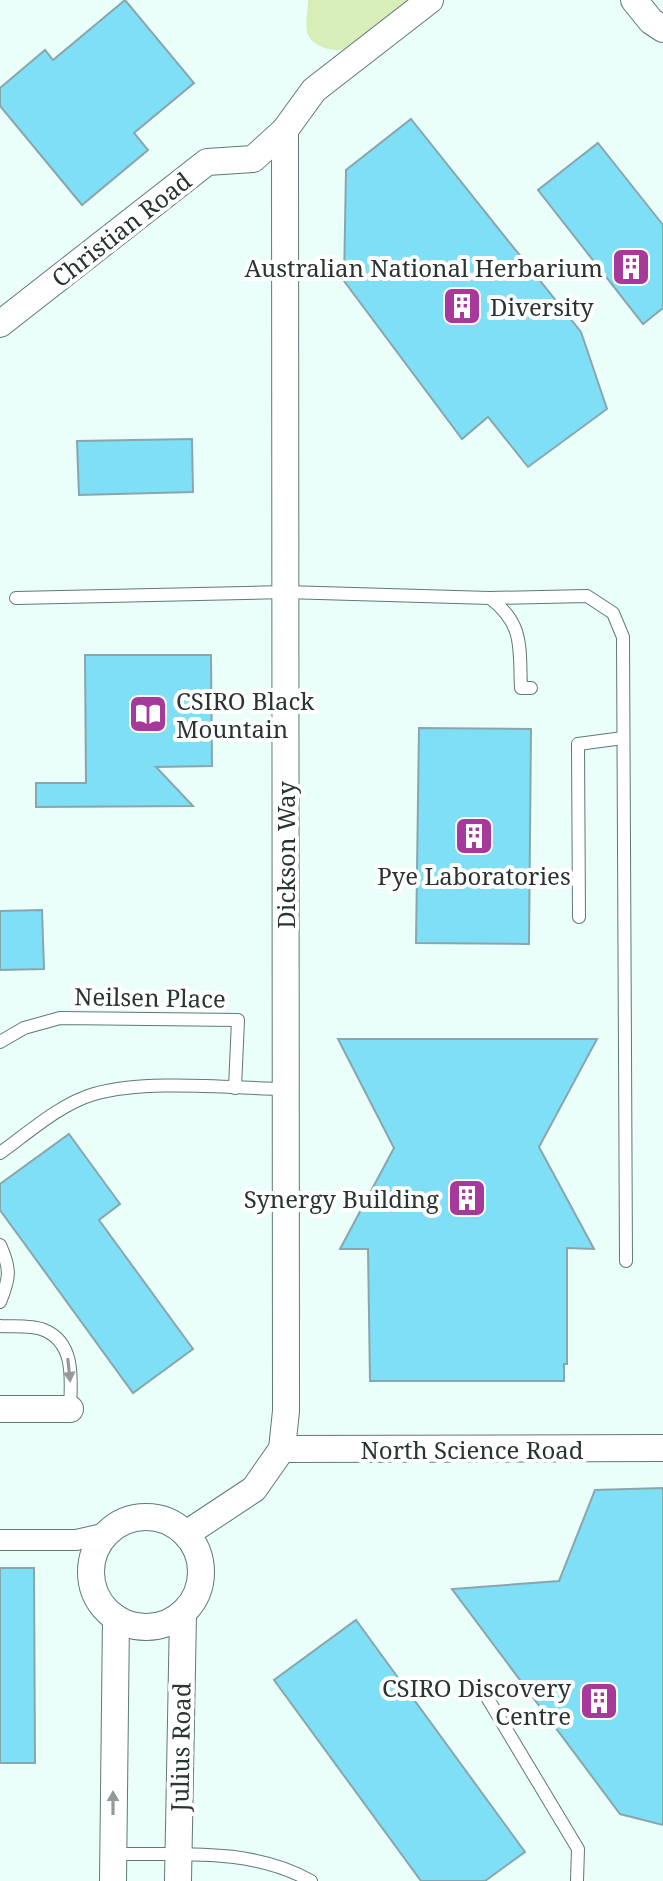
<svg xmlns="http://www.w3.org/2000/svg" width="663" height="1881" font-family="'Noto Serif',serif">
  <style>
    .green { fill: #d8eeb9 }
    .building { fill: #7fdff6; stroke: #89a6ad; stroke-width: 2 }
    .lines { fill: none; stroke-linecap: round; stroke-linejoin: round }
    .service-casing { stroke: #5d7a76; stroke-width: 14 }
    .pedestrian-casing { stroke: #5d7a76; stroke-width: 22 }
    .minor-casing { stroke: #5d7a76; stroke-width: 28 }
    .service { stroke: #fff; stroke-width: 12 }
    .pedestrian { stroke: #fff; stroke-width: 20 }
    .minor { stroke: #fff; stroke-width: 26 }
    .oneway { fill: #949a99 }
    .labels { text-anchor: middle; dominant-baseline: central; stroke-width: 8; stroke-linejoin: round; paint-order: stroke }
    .street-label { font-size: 24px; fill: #293533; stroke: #fff }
    .poi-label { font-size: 24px; fill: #293533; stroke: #fff; text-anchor: end }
  </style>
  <rect width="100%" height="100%" fill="#eafefa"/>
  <!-- green -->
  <path class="green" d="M308,0H409C391,14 369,37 350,47C336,54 312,48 307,32C305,23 308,9 308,0Z"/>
  <!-- building -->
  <g class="building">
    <polygon points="125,0 194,83 134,133 148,150 82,205 0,106 0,88 45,50 53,60"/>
    <polygon points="411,119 581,332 607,409 528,467 488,417 462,439 344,281 346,170"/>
    <polygon points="598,143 663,225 663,308 643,324 538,190"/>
    <polygon points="192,439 193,492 79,495 77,441"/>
    <polygon points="85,655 211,655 212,766 156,767 193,806 36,807 36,783 86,783"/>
    <polygon points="419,728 531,729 529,944 416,943"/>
    <polygon points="42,910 44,969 0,970 0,911"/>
    <polygon points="338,1039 597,1039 539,1147 594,1249 567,1248 567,1364 564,1364 564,1381 370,1381 368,1249 340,1249 394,1148"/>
    <polygon points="69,1134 120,1204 99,1220 193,1349 133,1393 0,1210 0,1184"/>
    <polygon points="663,1488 663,1825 620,1814 452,1589 559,1581 595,1490"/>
    <polygon points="0,1568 34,1568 35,1763 0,1763"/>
    <polygon points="356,1620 525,1852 485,1881 421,1881 274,1680"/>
  </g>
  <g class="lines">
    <!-- service casing -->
    <g class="service-casing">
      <g id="service">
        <path d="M16,598L285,592L490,598C525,625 519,648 521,688H531"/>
        <polyline points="490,598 587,596 613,613 623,637 626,1261"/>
        <polyline points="579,917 578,744 623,738"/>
        <polyline points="0,1042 24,1028 60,1018 238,1020 235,1088"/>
        <path d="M0,1153C28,1133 60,1104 94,1094C147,1079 230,1088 285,1089"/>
        <path d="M0,1245C11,1269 10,1278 0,1302"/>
        <path d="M0,1326C13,1327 32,1325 44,1330C76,1343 71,1381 70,1409"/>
        <polyline points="488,1699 578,1849 577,1881"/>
        <path d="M113,1854C179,1855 251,1847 311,1881"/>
      </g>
    </g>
    <!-- pedestrian casing -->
    <g class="pedestrian-casing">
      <polyline id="pedestrian" points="0,1540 76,1540 107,1533"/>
    </g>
    <!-- minor casing -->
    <g class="minor-casing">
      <g id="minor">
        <polyline points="634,0 651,21 663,29"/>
        <polyline points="0,324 207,162 253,159 285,130 314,90 430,0"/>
        <polyline points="0,1409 70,1409"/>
        <polyline points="282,1449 663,1448"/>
        <circle cx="146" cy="1572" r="55"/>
        <polyline points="186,1534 254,1489 282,1449 286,1411 285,130"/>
        <polyline points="113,1881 116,1618"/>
        <polyline points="178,1881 183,1614"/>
      </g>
    </g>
    <!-- service -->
    <use href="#service" class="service"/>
    <!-- pedestrian -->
    <use href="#pedestrian" class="pedestrian"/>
    <!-- minor -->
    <use href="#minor" class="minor"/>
  </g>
  <!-- one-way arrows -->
  <defs><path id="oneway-solid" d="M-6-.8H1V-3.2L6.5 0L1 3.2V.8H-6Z" transform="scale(2)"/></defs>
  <g class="oneway">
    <use href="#oneway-solid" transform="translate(69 1370) rotate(84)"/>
    <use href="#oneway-solid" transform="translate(113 1803) rotate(-90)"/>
  </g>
  <!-- icons -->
  <defs>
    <g id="building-square" transform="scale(2)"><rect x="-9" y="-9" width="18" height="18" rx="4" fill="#a63999" stroke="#fff"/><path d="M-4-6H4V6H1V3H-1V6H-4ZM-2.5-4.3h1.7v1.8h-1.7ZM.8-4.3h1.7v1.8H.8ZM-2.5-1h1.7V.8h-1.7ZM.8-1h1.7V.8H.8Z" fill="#fff"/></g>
    <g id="library-square" transform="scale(2)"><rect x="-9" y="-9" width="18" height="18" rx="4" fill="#a63999" stroke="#fff"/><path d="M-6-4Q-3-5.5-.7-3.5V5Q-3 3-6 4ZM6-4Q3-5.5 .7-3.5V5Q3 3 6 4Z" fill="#fff"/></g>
  </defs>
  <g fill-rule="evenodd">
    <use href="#building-square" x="631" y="267"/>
    <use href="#building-square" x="462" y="306"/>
    <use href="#library-square" x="148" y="714"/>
    <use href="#building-square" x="474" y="836"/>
    <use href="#building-square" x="467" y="1198"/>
    <use href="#building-square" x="599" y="1701"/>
  </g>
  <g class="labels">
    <!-- street labels -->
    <g class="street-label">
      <text transform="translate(121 229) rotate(-38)">Christian Road</text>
      <text transform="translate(285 855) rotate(-90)">Dickson Way</text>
      <text transform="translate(150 997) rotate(1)">Neilsen Place</text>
      <text x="472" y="1449">North Science Road</text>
      <text transform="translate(180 1747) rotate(-89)">Julius Road</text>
    </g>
    <!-- poi labels -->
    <g class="poi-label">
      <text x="603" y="267">Australian National Herbarium</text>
      <text x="490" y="306" text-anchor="start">Diversity</text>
      <text x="176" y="700" text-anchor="start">CSIRO Black<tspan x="176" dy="28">Mountain</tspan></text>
      <text x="474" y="875" text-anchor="middle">Pye Laboratories</text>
      <text x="439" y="1198">Synergy Building</text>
      <text x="571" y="1687">CSIRO Discovery<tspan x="571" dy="28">Centre</tspan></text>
    </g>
  </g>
</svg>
